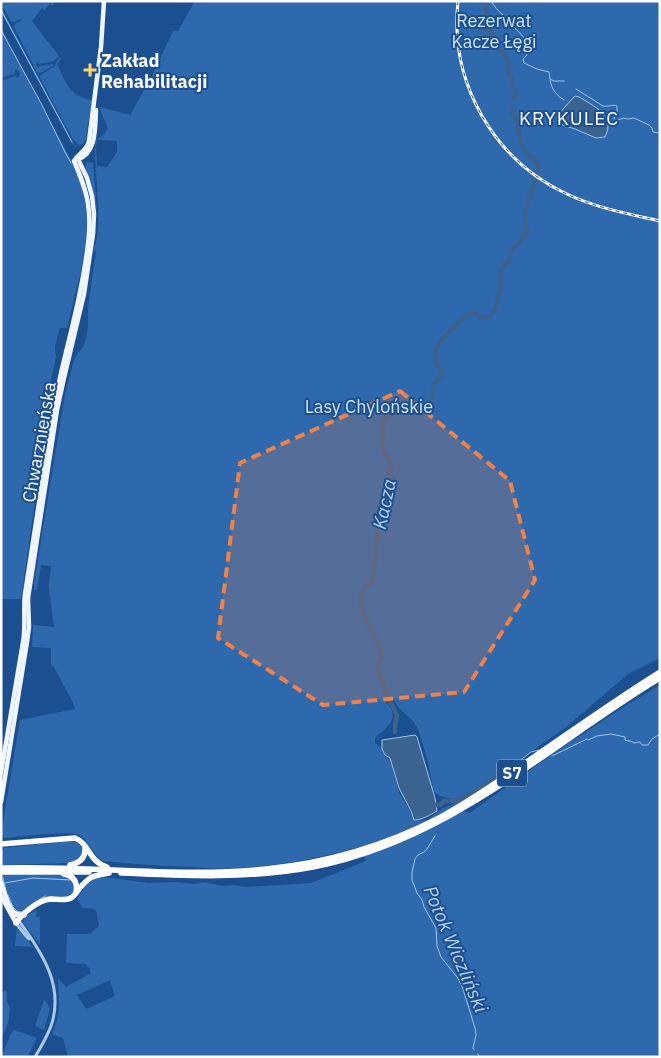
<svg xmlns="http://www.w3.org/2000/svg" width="661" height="1058" font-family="'IBM Plex Sans',sans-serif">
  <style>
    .green { fill: #2e69ad; fill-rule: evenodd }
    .water { fill: #3c6290; stroke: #9cc4f0 }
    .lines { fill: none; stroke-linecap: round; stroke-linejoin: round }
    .stream { stroke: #9cc4f0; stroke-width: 1 }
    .river { stroke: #3c6290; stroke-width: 4.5 }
    .minor { stroke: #a9c9ee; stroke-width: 3 }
    .major { stroke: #f0f6ff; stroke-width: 4.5 }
    .highway { stroke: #fff; stroke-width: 5.5 }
    .rail-casing { stroke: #fff; stroke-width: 3 }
    .rail { stroke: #1b4f8f; stroke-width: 1; stroke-dasharray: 4; stroke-linecap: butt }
    .marked { fill: #ee8249; fill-opacity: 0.2; stroke: #ee8249; stroke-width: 4; stroke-dasharray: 10 6; stroke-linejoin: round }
    .poi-dot { fill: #ffd166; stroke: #1b4f8f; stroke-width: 2 }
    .labels { text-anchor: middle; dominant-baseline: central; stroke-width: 4; stroke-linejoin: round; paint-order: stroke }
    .shield { fill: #1b4f8f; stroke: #bbcadd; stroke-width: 1 }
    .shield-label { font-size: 16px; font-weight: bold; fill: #fff }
    .park-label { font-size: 18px; fill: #cfe3fa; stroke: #1b4f8f }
    .poi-label { font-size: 18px; font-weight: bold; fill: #fff; stroke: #1b4f8f; text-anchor: start }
    .street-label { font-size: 18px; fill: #fff; stroke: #1b4f8f }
    .neighbourhood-label { font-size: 19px; letter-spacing: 1px; fill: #fff; stroke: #1b4f8f }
    .water-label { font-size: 19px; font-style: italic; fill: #b5d3f5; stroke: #1b4f8f }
  </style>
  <rect width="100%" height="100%" fill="#1b4f8f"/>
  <!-- green -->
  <g class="green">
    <path d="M1,1H56L52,6L50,4L44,10L42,8L32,21L59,56C51,65 49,61 38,64L37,62L36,64L37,67L39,68V66H41L54,64V65L40,73L37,72L14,27L15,24L22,20L21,19L14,22L11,21L1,4Z"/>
    <path d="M195,1H660V658L628,674L566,727L452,808L470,813C532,768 594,724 660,685V1057H68L63,1038L52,1034L57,1021L59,1007L58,978L66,987L90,974V969L85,964L66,963L67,934H90L99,926L96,910L90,908H83L77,899L86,885L96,877L112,878L148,883L177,882L194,884L204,882L223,886L235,885L244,887L311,883L366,861L360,847C320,858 278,866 236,868C221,869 206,868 190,867C161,866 132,864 103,861C92,855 90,841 79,835C69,830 18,837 4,838L2,828L20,720L75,709L73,703L54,667L51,666V648L32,647L33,625L54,627C52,615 51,602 49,590C48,583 51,573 51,566L41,565L37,590H34V583L65,395L74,360L78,353L83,347L86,338L88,327V307L96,252L94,251C95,244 98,236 98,228C100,201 95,175 95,148H96L97,166L107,167L117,152V141L97,140L96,146H95L96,139L97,140C117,126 102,124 100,107L130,115L151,78L173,31H178ZM390,697L393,699L400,709L413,721L418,729L427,758L434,792L440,796L456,800L457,802L442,809L427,820L414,821L409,810L399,792L390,760L385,757L381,748L375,743V738C382,730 398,723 391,709C389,705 386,703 383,700L384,698ZM110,980L115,996L86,1009L77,995Z"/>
    <polygon points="1,7 72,141 77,147 72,144 1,12"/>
    <polygon points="1,28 71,160 81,183 86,207 87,219 85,250 84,250 81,271 67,328 60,328 57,338 55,347 56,357 44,412 41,449 34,486 37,487 21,599 1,599 1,81 15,76 18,78 20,74 18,70 15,70 15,73 1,79"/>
    <path d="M60,57L61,59L57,64C66,82 68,96 92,100L90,106H92V108L88,123L86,139L83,144L79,145L73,140L39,76L55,66L56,62Z"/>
    <polygon points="86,162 93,163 97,213 94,194 86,170"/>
    <path d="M70,841L77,842L83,848C83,858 78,860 69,863L2,865L1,851L4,848Z"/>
    <path d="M11,874L63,875L74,879V892C66,900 61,894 51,897C42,899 31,908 22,912C8,908 5,888 2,875Z"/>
    <path d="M37,910L36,917H40V945L23,923C24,916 31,913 37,910Z"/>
    <polygon points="17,927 33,947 15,946"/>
    <polygon points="7,991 7,1002 10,1008 9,1018 8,1023 1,1039 1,992"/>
    <polygon points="44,1000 47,1003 50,1009 44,1030 35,1026"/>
    <polygon points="14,1030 37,1038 27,1057 1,1057 11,1034"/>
  </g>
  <!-- water -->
  <g class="water">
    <path d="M575,96L579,97C594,106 616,116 605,137L596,138L575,129L563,125L559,122L557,117L562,110Z"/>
    <path d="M415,735L417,737L435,798L437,811C430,815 422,820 414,820L411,811L399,788L390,758L385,755L382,749V740Z"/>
  </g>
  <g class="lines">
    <!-- stream -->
    <g class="stream">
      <path d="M491,1C494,6 498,11 502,14C507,18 508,16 510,23C512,25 523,36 524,38C526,43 524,48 527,55L523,59L524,63L537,69L549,72L550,79L554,81H564"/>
      <polyline points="1,10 72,142"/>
      <polyline points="1,30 42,105 64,150 71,163"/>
      <path d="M550,80C552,90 556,95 564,100"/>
      <path d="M576,89L603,106C608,107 613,104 617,106V115L614,118L616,121L623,118L628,119L634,118L649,125L652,128L653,132L660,133"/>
      <polyline points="660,728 660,730"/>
      <polyline points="588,740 597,736 611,734 625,737 625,740 628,741 631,741 634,743 640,742 642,745 648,745 652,739 660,734"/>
      <polyline points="552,756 587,739"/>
      <polyline points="514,765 531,752 539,750"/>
      <polyline points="435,836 427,849 424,852 418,855 415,859 412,872 412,880 417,893 422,900 424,907 436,928 437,946 441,957 457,977 462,986 475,1028 476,1035 473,1048 474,1050"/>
      <polyline points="1,837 2,833"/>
      <polyline points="3,878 6,891"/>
      <polyline points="5,883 33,878 71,880"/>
      <polyline points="8,895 13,907 17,911 21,912 24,911"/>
      <polyline points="37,901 45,896"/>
      <polyline points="478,1054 479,1057"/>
    </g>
    <!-- river -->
    <g class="river">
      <polyline points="488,1 483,27 484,29 491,31 497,48 500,50 508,59 508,72 511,78 515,93 514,99"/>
      <path d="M511,107C511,113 515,117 517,123C519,130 519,139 522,146C528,158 541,157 538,173"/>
      <path d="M366,587L372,581L373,577L376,556V545L378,537L377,530L379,522V513L385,500L388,480L391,470V464L382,448V439L383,431L382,427L383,420C389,415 396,415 402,410H407L413,412L419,407L431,403C434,397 432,391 434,385C435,382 440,378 442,375C440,368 435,363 435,357C435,344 446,336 454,328C462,320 464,315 476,313L481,318L489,317L496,309L501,282L500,275L505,263L509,261L510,258L511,250L520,242L527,232L525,219L526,210L535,180"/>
      <path d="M364,589C359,597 360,604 362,612L381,650L382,656L378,667V672L385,687L387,699L392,705L397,715L395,725V732"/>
      <polyline points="431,805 440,805 444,801 456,801 476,791 510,768"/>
    </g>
    <!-- minor -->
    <g class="minor">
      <path d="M19,921C41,952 65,985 51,1026C47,1037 41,1047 35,1057"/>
      <polyline points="16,923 26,936 29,939"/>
    </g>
    <!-- major -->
    <g class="major">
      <path d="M1,773L23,642C26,626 23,610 25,594L53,412C62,360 79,310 86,258C89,240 91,222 88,204C86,189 80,175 74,161C79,153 87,151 89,141L101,47L104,1"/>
      <path d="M1,802L27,642L29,627L28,598L57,410L64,378L84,294L93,234L94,214L92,196L87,178L78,159C97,153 95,126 96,110"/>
      <polyline points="1,882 8,903 15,915"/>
      <polyline points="1,896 16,923"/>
    </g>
    <!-- highway -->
    <g class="highway">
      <path d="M1,844L75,838C90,844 88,861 107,867"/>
      <path d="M70,865C80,863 86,858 85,847"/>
      <path d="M1,868C89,865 178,878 266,869C326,863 385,846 439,818C470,801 499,781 528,761C572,731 615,700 660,672"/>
      <polyline points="1,872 89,872"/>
      <path d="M121,873C186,876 249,879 313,867C450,840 545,748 660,678"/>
      <path d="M64,874C74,876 78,882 76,892"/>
      <polyline points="14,913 18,915 24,915"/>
      <path d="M16,923C23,913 38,900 51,899C58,899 65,901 71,898C74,896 77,892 79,889C90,876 92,876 109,873"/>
    </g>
    <!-- rail casing -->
    <g class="rail-casing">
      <path id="rail" d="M458,1C449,83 494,161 569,195C597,208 629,214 660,221"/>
    </g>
    <!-- rail -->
    <use href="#rail" class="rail"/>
  </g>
  <!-- marked area -->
  <path class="marked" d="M400,391L510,481L535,580L464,692L323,705L218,638L240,463Z"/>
  <!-- markers -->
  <path class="poi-dot" d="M87.5 62.5h5v5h5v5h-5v5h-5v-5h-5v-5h5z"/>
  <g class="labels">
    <!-- shield labels -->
    <rect class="shield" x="497" y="759.5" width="30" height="27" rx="4"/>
    <g class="shield-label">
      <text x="512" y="773">S7</text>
    </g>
    <!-- park labels -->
    <g class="park-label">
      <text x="494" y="20">Rezerwat<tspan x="494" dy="21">Kacze Łęgi</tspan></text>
      <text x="369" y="406">Lasy Chylońskie</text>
    </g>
    <!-- poi labels -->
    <g class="poi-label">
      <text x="101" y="60">Zakład<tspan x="101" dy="21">Rehabilitacji</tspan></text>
    </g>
    <!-- street labels -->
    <g class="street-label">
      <text transform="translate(39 442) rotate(-80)">Chwarznieńska</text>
    </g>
    <!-- neighbourhood labels -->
    <g class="neighbourhood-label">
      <text x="569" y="118">KRYKULEC</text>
    </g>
    <!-- water labels -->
    <g class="water-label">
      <text transform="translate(384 504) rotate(-78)">Kacza</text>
      <text transform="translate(456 949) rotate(67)">Potok Wiczliński</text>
    </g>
  </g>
  <!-- border -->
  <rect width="661" height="1058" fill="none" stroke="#ffffff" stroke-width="5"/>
</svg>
